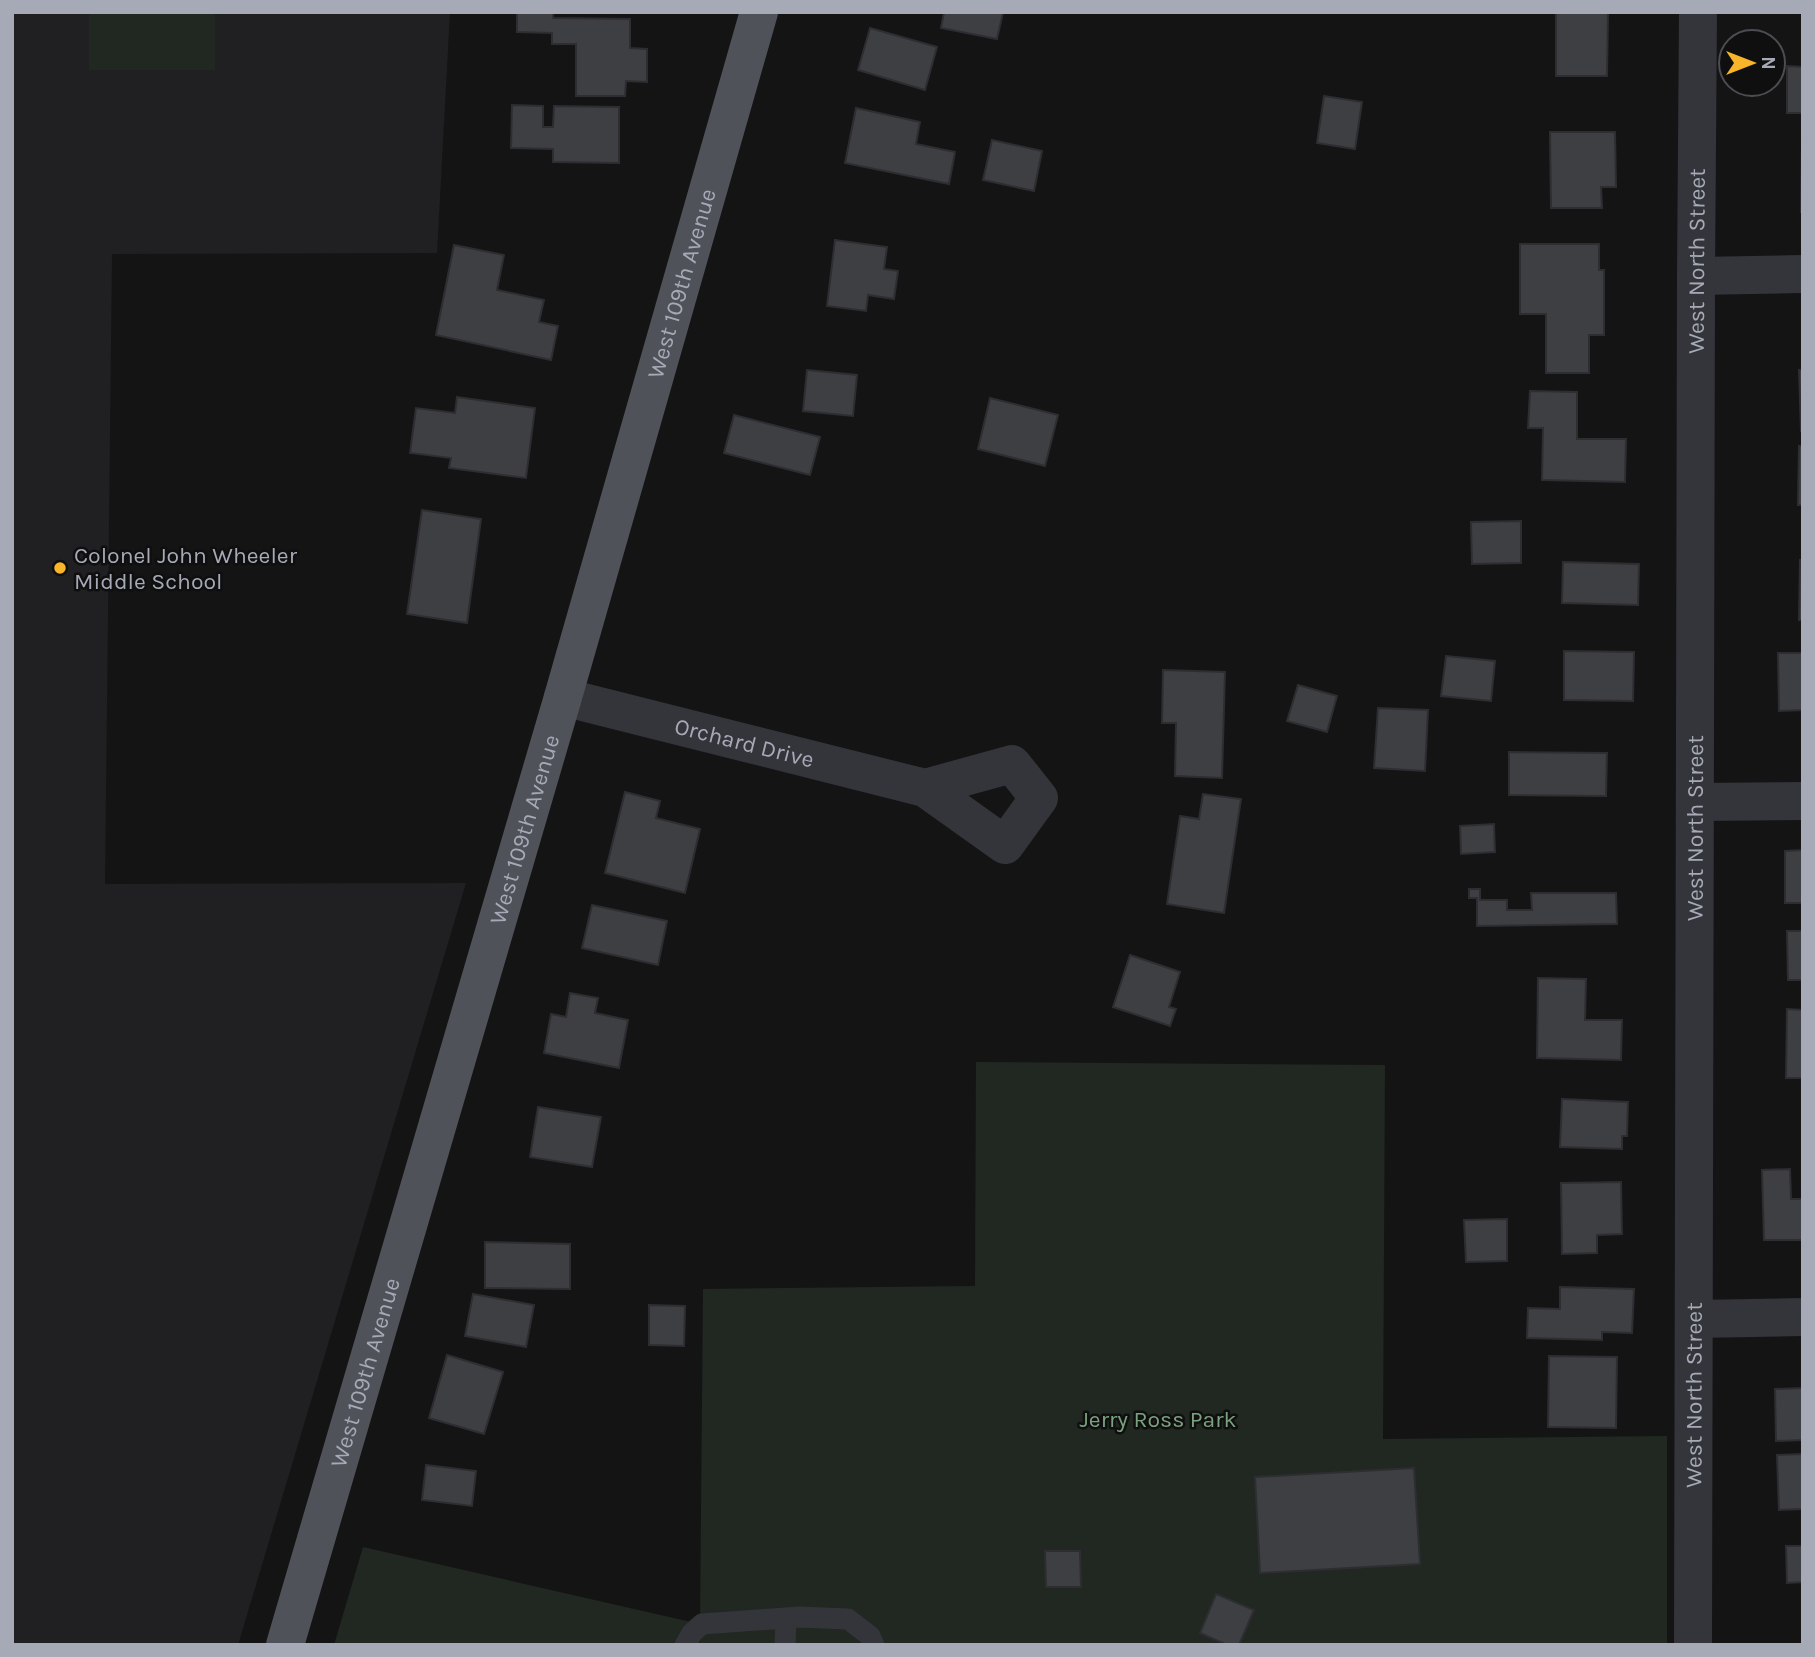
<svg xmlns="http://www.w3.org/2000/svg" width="1815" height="1657" font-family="Karla,sans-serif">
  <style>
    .built { fill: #202022 }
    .green { fill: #202821 }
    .building { fill: #3e3f43; stroke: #2e2e32; stroke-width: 2 }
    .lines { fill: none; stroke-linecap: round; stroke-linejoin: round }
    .lane { stroke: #34353b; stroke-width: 21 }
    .street { stroke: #34353b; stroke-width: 38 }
    .primary { stroke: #50525a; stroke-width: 38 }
    .poi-dot { fill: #f8b529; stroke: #0f0f10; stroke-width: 2.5 }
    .labels { text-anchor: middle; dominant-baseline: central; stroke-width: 5; stroke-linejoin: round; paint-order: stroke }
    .street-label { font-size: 23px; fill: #a5aab6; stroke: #0f0f10 }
    .poi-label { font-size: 23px; fill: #a5aab6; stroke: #0f0f10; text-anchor: start }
    .park-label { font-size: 23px; fill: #7ba27e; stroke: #0f0f10 }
  </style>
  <rect width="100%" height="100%" fill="#141415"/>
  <!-- built -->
  <polygon class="built" points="12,12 450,12 437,253 112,254 105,884 466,883 238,1645 12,1645"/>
  <!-- green -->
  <g class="green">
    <rect x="89" y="12" width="126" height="58"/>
    <polygon points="976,1062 1385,1065 1383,1439 1667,1436 1667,1645 334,1645 363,1547 700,1624 703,1289 975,1286"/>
  </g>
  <!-- building -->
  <g class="building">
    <polygon points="517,12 553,12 553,18 630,19 630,48 647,49 647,82 626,81 625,96 576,96 576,44 552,44 552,33 517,32"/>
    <polygon points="944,12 1003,12 997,39 941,28"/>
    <polygon points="1556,12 1608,12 1607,76 1556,76"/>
    <polygon points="870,28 937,47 925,90 858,70"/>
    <polygon points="1787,66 1803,67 1803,113 1787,113"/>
    <polygon points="1324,96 1362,102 1355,149 1317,143"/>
    <polygon points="512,105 543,106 543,127 553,127 554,106 619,107 619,163 553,162 553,149 511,148"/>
    <polygon points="856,108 920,122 916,144 955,152 949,184 845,163"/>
    <polygon points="1550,132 1615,132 1616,187 1601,187 1602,208 1551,208"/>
    <polygon points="992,140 1042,151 1034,191 983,180"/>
    <polygon points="1802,142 1803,142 1803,212 1801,212"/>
    <polygon points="835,240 887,247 884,269 898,271 894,299 868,295 866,311 827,306"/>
    <polygon points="1520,244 1599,244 1599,270 1604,270 1604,335 1589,335 1589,373 1546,373 1546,314 1520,314"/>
    <polygon points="454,245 504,255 497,290 544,300 539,322 558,326 551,360 436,335"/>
    <polygon points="807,370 857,375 853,416 803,411"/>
    <polygon points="1799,370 1803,370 1803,431 1801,431"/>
    <polygon points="1530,391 1577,392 1577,439 1626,439 1625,482 1542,480 1543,428 1528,428"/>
    <polygon points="457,397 535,408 526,478 449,468 451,458 410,453 416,408 455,413"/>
    <polygon points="990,398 1058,415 1045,466 978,449"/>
    <polygon points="734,415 820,437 810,475 724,453"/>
    <polygon points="1799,446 1803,446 1803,505 1798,505"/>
    <polygon points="422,510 481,519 467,623 407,614"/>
    <polygon points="1521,521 1521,563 1472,564 1471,522"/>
    <polygon points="1800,560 1803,560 1803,620 1799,620"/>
    <polygon points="1563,562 1639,564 1638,605 1562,603"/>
    <polygon points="1564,651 1634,652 1633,701 1564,700"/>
    <polygon points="1778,653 1803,653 1803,710 1779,711"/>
    <polygon points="1446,656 1495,661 1491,701 1441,696"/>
    <polygon points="1163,670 1225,672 1222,778 1175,776 1176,723 1162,723"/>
    <polygon points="1298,685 1337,696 1327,732 1287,721"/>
    <polygon points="1378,708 1428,710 1425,771 1374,768"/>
    <polygon points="1509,752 1607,753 1606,796 1509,795"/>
    <polygon points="625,792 660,801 656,818 700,829 685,893 605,873"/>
    <polygon points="1203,794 1241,799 1224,913 1167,904 1180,816 1199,819"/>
    <polygon points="1494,824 1495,852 1461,854 1460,826"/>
    <polygon points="1803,850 1803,903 1785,903 1785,851"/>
    <polygon points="1469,889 1480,889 1480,900 1507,900 1507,910 1532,910 1531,893 1616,893 1617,924 1477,926 1477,898 1469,898"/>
    <polygon points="592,905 667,921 658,965 582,948"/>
    <polygon points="1787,931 1803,931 1803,980 1788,980"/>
    <polygon points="1130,955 1180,972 1169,1007 1176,1009 1170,1026 1113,1007"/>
    <polygon points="1538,978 1586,979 1585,1020 1622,1020 1621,1060 1537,1058"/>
    <polygon points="570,993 598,998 595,1013 628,1020 619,1068 544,1053 551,1014 566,1017"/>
    <polygon points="1787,1009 1803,1010 1803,1078 1786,1078"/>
    <polygon points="1562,1099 1628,1102 1627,1136 1622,1136 1622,1149 1560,1147"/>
    <polygon points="538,1107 601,1117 592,1167 530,1157"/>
    <polygon points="1790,1169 1791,1199 1803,1199 1803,1240 1764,1240 1762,1170"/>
    <polygon points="1621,1182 1622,1234 1597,1235 1597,1253 1562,1254 1561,1183"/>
    <polygon points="1507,1219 1507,1261 1466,1262 1464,1220"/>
    <polygon points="485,1242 570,1244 570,1289 485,1288"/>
    <polygon points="1560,1287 1634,1289 1632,1333 1602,1332 1602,1340 1527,1338 1528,1308 1560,1309"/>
    <polygon points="473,1294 534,1305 526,1347 465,1336"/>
    <polygon points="649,1305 685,1306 684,1346 649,1345"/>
    <polygon points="447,1355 503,1372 484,1434 429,1418"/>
    <polygon points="1549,1356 1617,1357 1616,1428 1548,1427"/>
    <polygon points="1803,1388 1803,1440 1776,1441 1775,1389"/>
    <polygon points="1803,1454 1803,1509 1779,1510 1777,1455"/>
    <polygon points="426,1465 476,1471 472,1506 422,1500"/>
    <polygon points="1414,1468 1420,1564 1260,1573 1255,1477"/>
    <polygon points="1786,1546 1803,1546 1803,1582 1787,1583"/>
    <polygon points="1045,1551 1080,1551 1081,1587 1046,1587"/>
    <polygon points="1216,1594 1254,1610 1239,1645 1227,1645 1200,1633"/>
  </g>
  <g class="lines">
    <!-- lane -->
    <g class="lane">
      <polyline points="685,1645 692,1633 702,1624 799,1617 848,1619 870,1636 874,1645"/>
      <polyline points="785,1645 786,1618"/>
    </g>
    <!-- street -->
    <g class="street">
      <polyline points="1696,276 1803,274"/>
      <path id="s1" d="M563,697L925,788L1005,845L1039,798L1012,764L925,788"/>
      <polyline points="1695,802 1803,801"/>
      <polyline points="1695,1319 1803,1317"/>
      <path id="s2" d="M1693,1645L1696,276L1698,12"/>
    </g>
    <!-- primary -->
    <path class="primary" id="s3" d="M285,1645L563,697L759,12"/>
  </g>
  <!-- markers -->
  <circle class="poi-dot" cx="60" cy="568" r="7"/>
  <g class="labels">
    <!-- street labels -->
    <g class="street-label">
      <text stroke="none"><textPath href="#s2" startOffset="1384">West North Street</textPath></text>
      <text stroke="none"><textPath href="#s3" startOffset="1418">West 109th Avenue</textPath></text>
      <text stroke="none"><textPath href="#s1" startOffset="187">Orchard Drive</textPath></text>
      <text stroke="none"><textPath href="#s2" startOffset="817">West North Street</textPath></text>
      <text stroke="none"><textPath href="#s3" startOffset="850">West 109th Avenue</textPath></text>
      <text stroke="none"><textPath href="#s3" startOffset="284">West 109th Avenue</textPath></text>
      <text stroke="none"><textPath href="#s2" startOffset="250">West North Street</textPath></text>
    </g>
    <!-- poi labels -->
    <g class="poi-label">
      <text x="74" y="555">Colonel John Wheeler<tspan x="74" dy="26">Middle School</tspan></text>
    </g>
    <!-- park labels -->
    <g class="park-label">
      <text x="1158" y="1419">Jerry Ross Park</text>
    </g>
  </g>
  <!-- border -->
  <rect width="1815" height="1657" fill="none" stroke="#a5aab6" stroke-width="28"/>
  <!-- north arrow -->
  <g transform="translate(1752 63) rotate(90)"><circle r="33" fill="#0f0f10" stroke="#4b4d52" stroke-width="2"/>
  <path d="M0-5L12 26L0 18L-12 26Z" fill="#f8b529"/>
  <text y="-10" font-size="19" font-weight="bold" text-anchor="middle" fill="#a5aab6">N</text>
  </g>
</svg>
